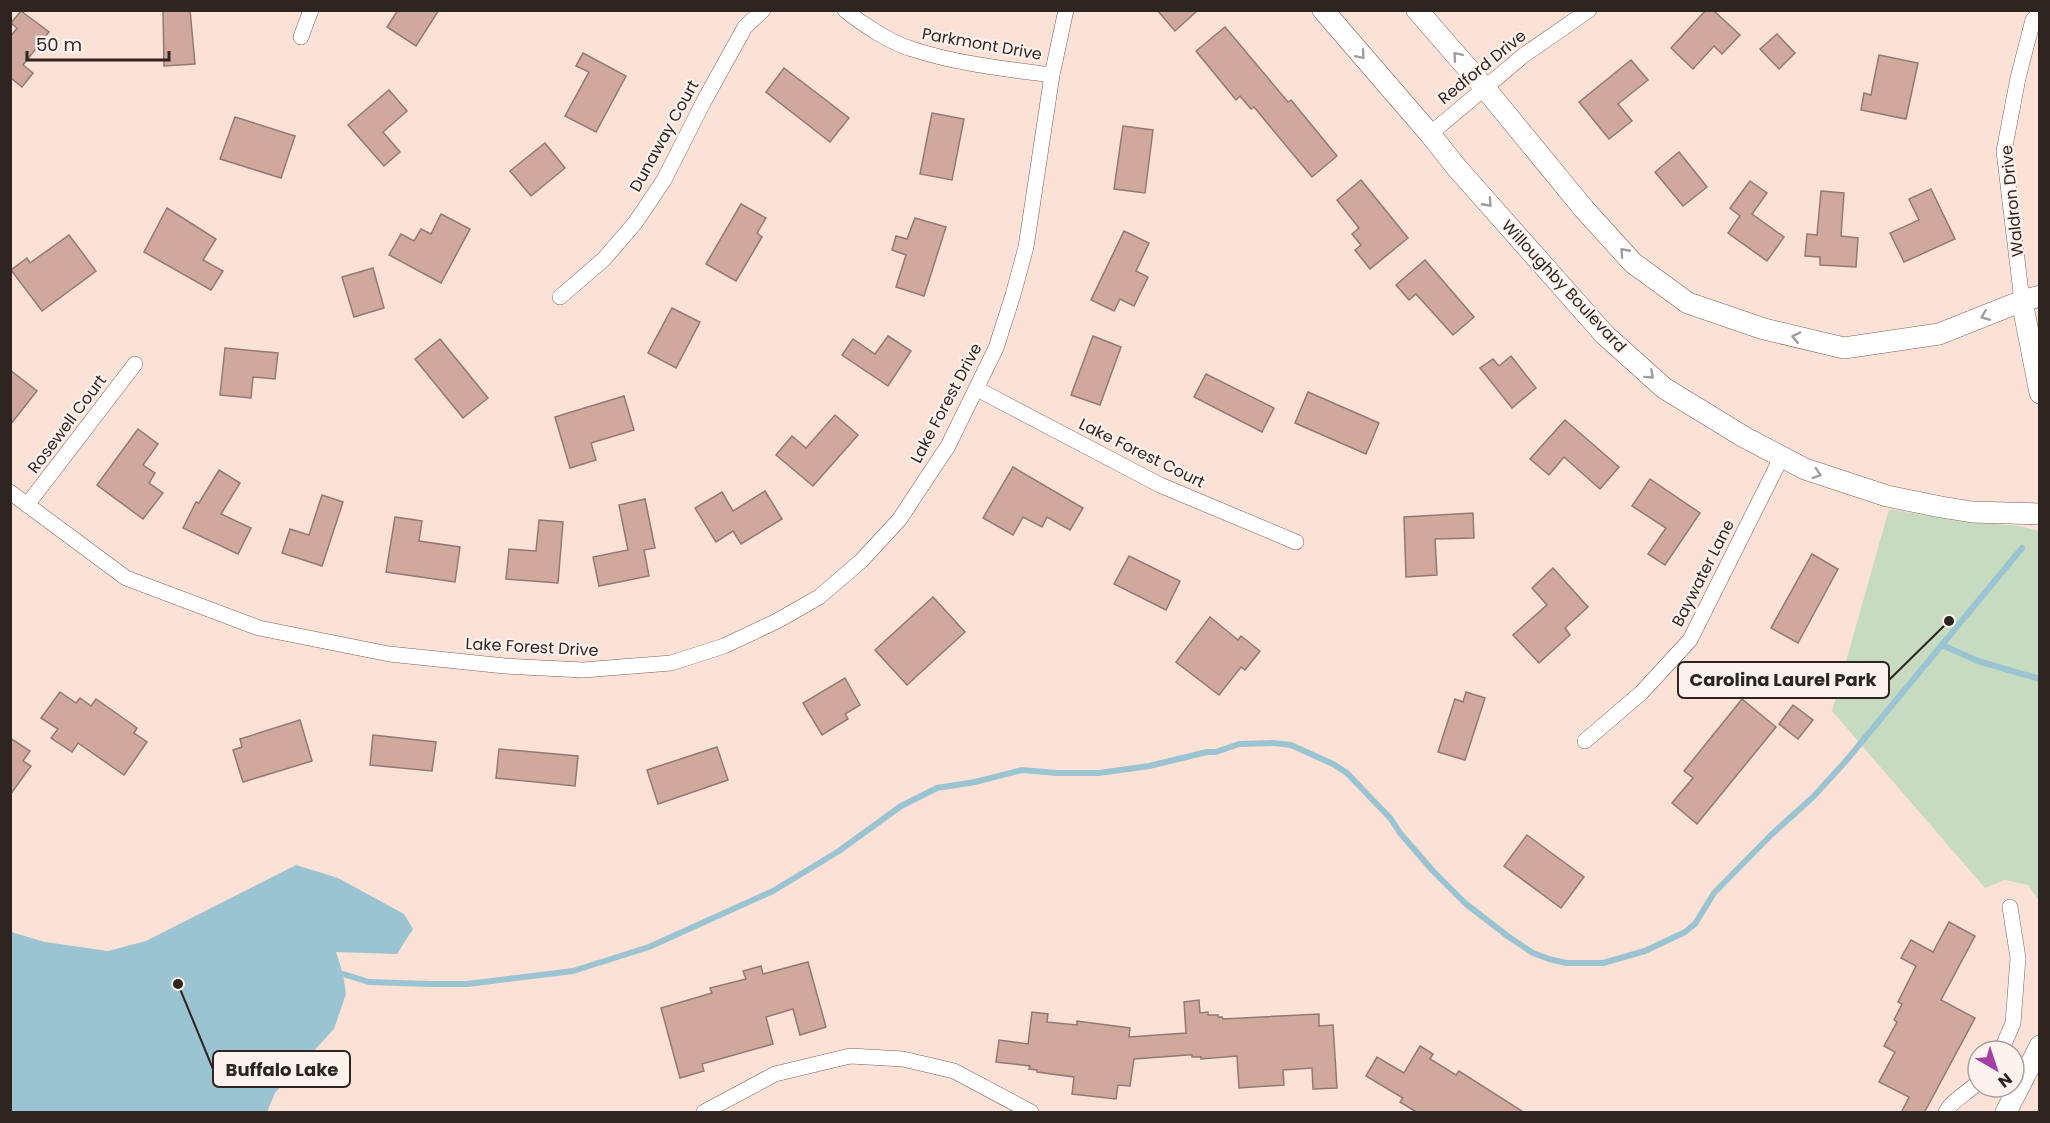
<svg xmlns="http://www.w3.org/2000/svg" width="2050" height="1123" font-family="Poppins,sans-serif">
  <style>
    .green { fill: #c6dbc0 }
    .water { fill: #9ac4d2 }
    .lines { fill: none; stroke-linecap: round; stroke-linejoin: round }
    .stream { stroke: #9ac4d2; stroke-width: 6 }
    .building { fill: #d0a89e; stroke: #937973; stroke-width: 1.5 }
    .street-casing { stroke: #796258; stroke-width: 16 }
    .secondary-casing { stroke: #796258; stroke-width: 22 }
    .street { stroke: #fff; stroke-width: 15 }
    .secondary { stroke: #fff; stroke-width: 21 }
    .oneway { stroke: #a19d9b }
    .labels { text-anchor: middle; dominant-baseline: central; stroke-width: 4.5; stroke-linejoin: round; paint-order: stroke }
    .street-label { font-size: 16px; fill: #2e2520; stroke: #fdf2ee }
    .leader { fill: none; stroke: #2e2520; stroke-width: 2 }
    .callout-dot { fill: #2e2520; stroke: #fdf2ee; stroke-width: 2 }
    .callout { fill: #fdf2ee; stroke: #2e2520; stroke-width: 2 }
    .callout-label { font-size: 18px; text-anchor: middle; font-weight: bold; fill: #2e2520 }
  </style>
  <rect width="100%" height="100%" fill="#fce1d6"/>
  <!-- green -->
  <polygon class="green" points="1889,509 1957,521 2020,526 2039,531 2039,901 2028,885 2005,880 1985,888 1832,711"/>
  <!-- water -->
  <polygon class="water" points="296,865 338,878 404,914 413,929 397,954 336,952 343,974 346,994 334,1029 275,1093 267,1112 11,1112 11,932 45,942 108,951 146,941"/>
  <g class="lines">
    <!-- stream -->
    <g class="stream">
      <polyline points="1942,645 1978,661 2040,679"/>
      <polyline points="336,977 343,974 369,982 430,984 467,984 573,971 649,947 773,891 839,851 901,806 937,788 975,782 1022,770 1057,773 1099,773 1149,766 1207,752 1216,752 1239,744 1274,743 1291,745 1333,764 1347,773 1391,819 1400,833 1433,871 1466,904 1509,937 1533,953 1549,959 1566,963 1603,963 1645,951 1685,932 1695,924 1714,893 1771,835 1813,797 1845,762 2022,548"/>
    </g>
  </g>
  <!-- building -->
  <g class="building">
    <polygon points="163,10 190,10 195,64 164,66"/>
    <polygon points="398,10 439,10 416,46 387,27"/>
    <polygon points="1157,10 1198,10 1175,31"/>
    <polygon points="1706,10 1713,10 1740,35 1722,54 1714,46 1693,69 1671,48"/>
    <polygon points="21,11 49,32 23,65 33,73 22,87 12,79 10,81 10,37 17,28 11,23"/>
    <polygon points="1225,27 1288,102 1291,100 1337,156 1312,177 1254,107 1251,109 1240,96 1236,100 1196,51"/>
    <polygon points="1777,34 1795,53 1779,69 1760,49"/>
    <polygon points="583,53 626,76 596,132 565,116 589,72 576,66"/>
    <polygon points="1879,55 1918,63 1906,119 1861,110 1864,93 1871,95"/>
    <polygon points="1631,60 1648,80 1618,104 1632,121 1609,139 1579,102"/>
    <polygon points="784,68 849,118 830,142 766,92"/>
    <polygon points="389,90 407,111 383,132 400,152 384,166 348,125"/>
    <polygon points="932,113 964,119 952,180 920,174"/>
    <polygon points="235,117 295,136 281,178 220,159"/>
    <polygon points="1123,126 1153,130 1145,193 1114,189"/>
    <polygon points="545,143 565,168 531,196 510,171"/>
    <polygon points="1679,152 1707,187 1683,206 1655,172"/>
    <polygon points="1361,180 1408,238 1370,269 1355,250 1361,245 1352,234 1359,228 1337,200"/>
    <polygon points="1750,181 1767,193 1752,214 1784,237 1767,261 1728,233 1740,216 1730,208"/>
    <polygon points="1931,189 1955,239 1904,262 1890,233 1919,220 1909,199"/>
    <polygon points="1821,191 1844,193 1841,236 1858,238 1856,267 1820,265 1820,257 1805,256 1807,234 1817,235"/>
    <polygon points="741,204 766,218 757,233 762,237 736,281 706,264"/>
    <polygon points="167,208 216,239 203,260 223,271 211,290 144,252"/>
    <polygon points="441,214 470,229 441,283 389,255 401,234 414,241 421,229 431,234"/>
    <polygon points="915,218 946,227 924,296 896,287 906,255 892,250 896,236 907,239"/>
    <polygon points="1124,231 1149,243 1136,271 1148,277 1134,306 1120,299 1114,311 1091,300"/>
    <polygon points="69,235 96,271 42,311 11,270 27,258 30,263"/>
    <polygon points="1425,260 1474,317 1453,335 1416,294 1409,300 1396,285"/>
    <polygon points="373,268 384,308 354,317 342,277"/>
    <polygon points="672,308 700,322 676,368 648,353"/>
    <polygon points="888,336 911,351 888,386 842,355 853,339 875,354"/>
    <polygon points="1093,336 1121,347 1100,405 1071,395"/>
    <polygon points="440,339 488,398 463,418 415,359"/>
    <polygon points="225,348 278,353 275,379 253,377 251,398 220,395"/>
    <polygon points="1511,356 1536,388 1512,408 1480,368 1493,359 1499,366"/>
    <polygon points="10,370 37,391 10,425"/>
    <polygon points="1206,374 1274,408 1262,432 1194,397"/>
    <polygon points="1308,392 1379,423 1366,454 1295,423"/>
    <polygon points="624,396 634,430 591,443 596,460 570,468 555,417"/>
    <polygon points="835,415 858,435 813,486 776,455 792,436 806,448"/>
    <polygon points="1565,420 1619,467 1600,489 1564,457 1549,475 1530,459"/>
    <polygon points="138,429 158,444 143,465 155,473 149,483 163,493 143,519 97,485"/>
    <polygon points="1013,467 1083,508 1070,530 1047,517 1042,527 1023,517 1013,535 983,518"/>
    <polygon points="219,470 240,483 221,514 251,528 238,554 183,528 196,502 199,503"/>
    <polygon points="1650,479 1700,513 1665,565 1648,554 1666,528 1632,506"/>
    <polygon points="765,491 782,519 741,544 733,531 716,542 695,508 722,492 733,511"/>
    <polygon points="322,495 343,502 322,566 282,553 290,529 309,535"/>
    <polygon points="645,499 655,548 644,550 649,576 599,586 593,557 628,550 619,505"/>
    <polygon points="1473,513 1474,538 1435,539 1437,575 1406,577 1404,517"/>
    <polygon points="395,517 422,521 419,541 460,547 455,582 386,572"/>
    <polygon points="539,520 563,522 558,583 506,579 509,549 536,551"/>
    <polygon points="1812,554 1838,569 1798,643 1771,628"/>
    <polygon points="1129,556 1180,581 1166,610 1114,584"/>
    <polygon points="1553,568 1588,607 1565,628 1570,635 1539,663 1513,635 1547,605 1532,588"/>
    <polygon points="933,597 965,632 907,685 875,650"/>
    <polygon points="1210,617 1238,640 1241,636 1260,651 1245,670 1241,667 1219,695 1176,662"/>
    <polygon points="845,678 860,705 845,714 848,719 822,735 803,703"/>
    <polygon points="60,692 76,703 80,698 91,706 96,699 137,728 134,733 147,742 124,775 78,743 72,752 51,738 58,729 41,718"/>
    <polygon points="1466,692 1485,698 1465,760 1438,752 1455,699 1463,702"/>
    <polygon points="1742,699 1776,727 1697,824 1672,803 1693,778 1684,771"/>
    <polygon points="1793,705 1813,720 1798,739 1779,724"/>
    <polygon points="300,720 312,761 243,782 233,750 242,747 240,739"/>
    <polygon points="373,735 436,742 432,771 370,765"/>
    <polygon points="10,738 30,751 23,761 31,766 10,795"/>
    <polygon points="717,747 728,780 658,804 647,770"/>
    <polygon points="499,749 578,756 575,786 496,778"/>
    <polygon points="1527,835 1584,877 1561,908 1504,866"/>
    <polygon points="1949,922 1975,936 1941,1000 1975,1018 1924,1113 1901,1113 1909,1097 1879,1082 1895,1052 1884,1046 1897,1022 1894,1020 1902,1004 1898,1002 1916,966 1901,958 1911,940 1933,952"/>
    <polygon points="808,962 826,1027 800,1035 793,1009 766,1017 773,1044 702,1064 704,1071 680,1078 661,1008 712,993 710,988 746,979 743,971 761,966 763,974"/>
    <polygon points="1199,1000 1200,1013 1208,1012 1208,1015 1218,1015 1218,1017 1222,1017 1223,1019 1319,1014 1319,1026 1333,1025 1337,1088 1313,1089 1312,1068 1283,1070 1284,1085 1239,1088 1237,1056 1201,1059 1201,1057 1192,1057 1192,1055 1188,1055 1134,1059 1130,1086 1118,1085 1116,1099 1072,1094 1074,1077 1037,1072 1037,1070 1029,1069 1030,1066 996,1062 999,1040 1028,1044 1032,1012 1048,1014 1047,1022 1077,1025 1077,1021 1130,1028 1129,1037 1186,1033 1184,1002"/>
    <polygon points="1420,1046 1433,1054 1430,1059 1456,1075 1459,1071 1525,1113 1418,1113 1400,1102 1403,1098 1366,1076 1377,1057 1404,1073"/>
  </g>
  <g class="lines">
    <!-- street casing -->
    <g class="street-casing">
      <g id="street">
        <path d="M845,10C862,24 891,43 912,49C957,64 1006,69 1052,75"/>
        <polyline points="301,37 311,10"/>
        <polyline points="1430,134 1524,55 1589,10"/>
        <polyline points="560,297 604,259 635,223 664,180 704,101 745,27 763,10"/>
        <polyline points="2022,301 2004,151 2018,78 2033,20 2040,12"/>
        <polyline points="977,389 1160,485 1296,542"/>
        <polyline points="10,492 126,578 259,628 389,654 505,666 583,670 671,663 724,646 777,621 819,597 861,561 899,520 948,446 996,348 1013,295 1026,247 1052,75 1066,10"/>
        <polyline points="27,505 135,364"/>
        <polyline points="1585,741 1641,693 1690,640 1782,456"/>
        <polyline points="2001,1051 2013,1023 2018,958 2010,907"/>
        <polyline points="704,1112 775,1074 850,1056 903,1059 954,1071 1031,1112"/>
        <path d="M1946,1112C1952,1100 1968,1093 1978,1082"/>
      </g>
    </g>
    <!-- secondary casing -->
    <g class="secondary-casing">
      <g id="secondary">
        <polyline points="1323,10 1430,134 1457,168 1605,335 1664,388 1744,437 1805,469 1887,496 1941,507 1972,512 2040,514"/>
        <polyline points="1417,10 1484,87 1584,209 1633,263 1688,303 1764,329 1844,348 1939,334 2022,301 2040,296"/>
        <polyline points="2022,301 2040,393"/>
        <polyline points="2006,1112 2040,1046"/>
      </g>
    </g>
    <!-- street -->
    <use href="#street" class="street"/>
    <!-- secondary -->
    <use href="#secondary" class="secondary"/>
  </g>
  <!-- one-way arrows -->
  <defs><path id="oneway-chevron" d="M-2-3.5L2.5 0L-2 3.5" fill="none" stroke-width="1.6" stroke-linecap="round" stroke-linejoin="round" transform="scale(1.5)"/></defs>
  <g class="oneway">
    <use href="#oneway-chevron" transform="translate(1361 55) rotate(49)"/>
    <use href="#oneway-chevron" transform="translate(1457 56) rotate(-131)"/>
    <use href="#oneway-chevron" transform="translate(1488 203) rotate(48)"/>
    <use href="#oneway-chevron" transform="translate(1624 252) rotate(-132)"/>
    <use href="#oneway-chevron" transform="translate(1985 316) rotate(158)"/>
    <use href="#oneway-chevron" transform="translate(1796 337) rotate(-167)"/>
    <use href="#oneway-chevron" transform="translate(1650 375) rotate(42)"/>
    <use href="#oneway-chevron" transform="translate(1817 474) rotate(18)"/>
  </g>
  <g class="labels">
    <!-- street labels -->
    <g class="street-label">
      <text transform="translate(982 44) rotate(10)">Parkmont Drive</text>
      <text transform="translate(1482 67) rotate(-39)">Redford Drive</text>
      <text transform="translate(664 136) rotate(-61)">Dunaway Court</text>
      <text transform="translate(2012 201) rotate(-96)">Waldron Drive</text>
      <text transform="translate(1564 286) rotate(47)">Willoughby Boulevard</text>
      <text transform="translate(946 403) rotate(-62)">Lake Forest Drive</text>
      <text transform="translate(67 424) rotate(-53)">Rosewell Court</text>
      <text transform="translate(1142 453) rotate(26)">Lake Forest Court</text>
      <text transform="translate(1703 573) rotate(-63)">Baywater Lane</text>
      <text transform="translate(532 647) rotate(3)">Lake Forest Drive</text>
    </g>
  </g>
  <!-- callouts -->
  <path class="leader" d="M1949 621L1889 680M178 984L213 1069"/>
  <g class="callout-dot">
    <circle cx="1949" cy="621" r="6"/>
    <circle cx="178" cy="984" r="6"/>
  </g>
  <g class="callout">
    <rect x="1678" y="662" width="211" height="36" rx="6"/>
    <rect x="213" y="1051" width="137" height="36" rx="6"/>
  </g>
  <g class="callout-label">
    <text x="1783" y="686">Carolina Laurel Park</text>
    <text x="282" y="1076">Buffalo Lake</text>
  </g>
  <!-- border -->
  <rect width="2050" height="1123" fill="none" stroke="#2e2520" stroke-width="24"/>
  <!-- north arrow -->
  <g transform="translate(1996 1069) rotate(141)"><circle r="28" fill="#fdf2ee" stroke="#aaa09c" stroke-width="1.5"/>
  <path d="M0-4.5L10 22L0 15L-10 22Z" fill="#a340a6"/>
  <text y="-9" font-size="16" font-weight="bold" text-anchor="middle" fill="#2e2520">N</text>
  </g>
  <!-- scale -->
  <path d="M27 51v9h142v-9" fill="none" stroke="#2e2520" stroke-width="3"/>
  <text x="36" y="51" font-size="18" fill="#2e2520" stroke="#fdf2ee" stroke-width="4.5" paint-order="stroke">50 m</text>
</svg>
